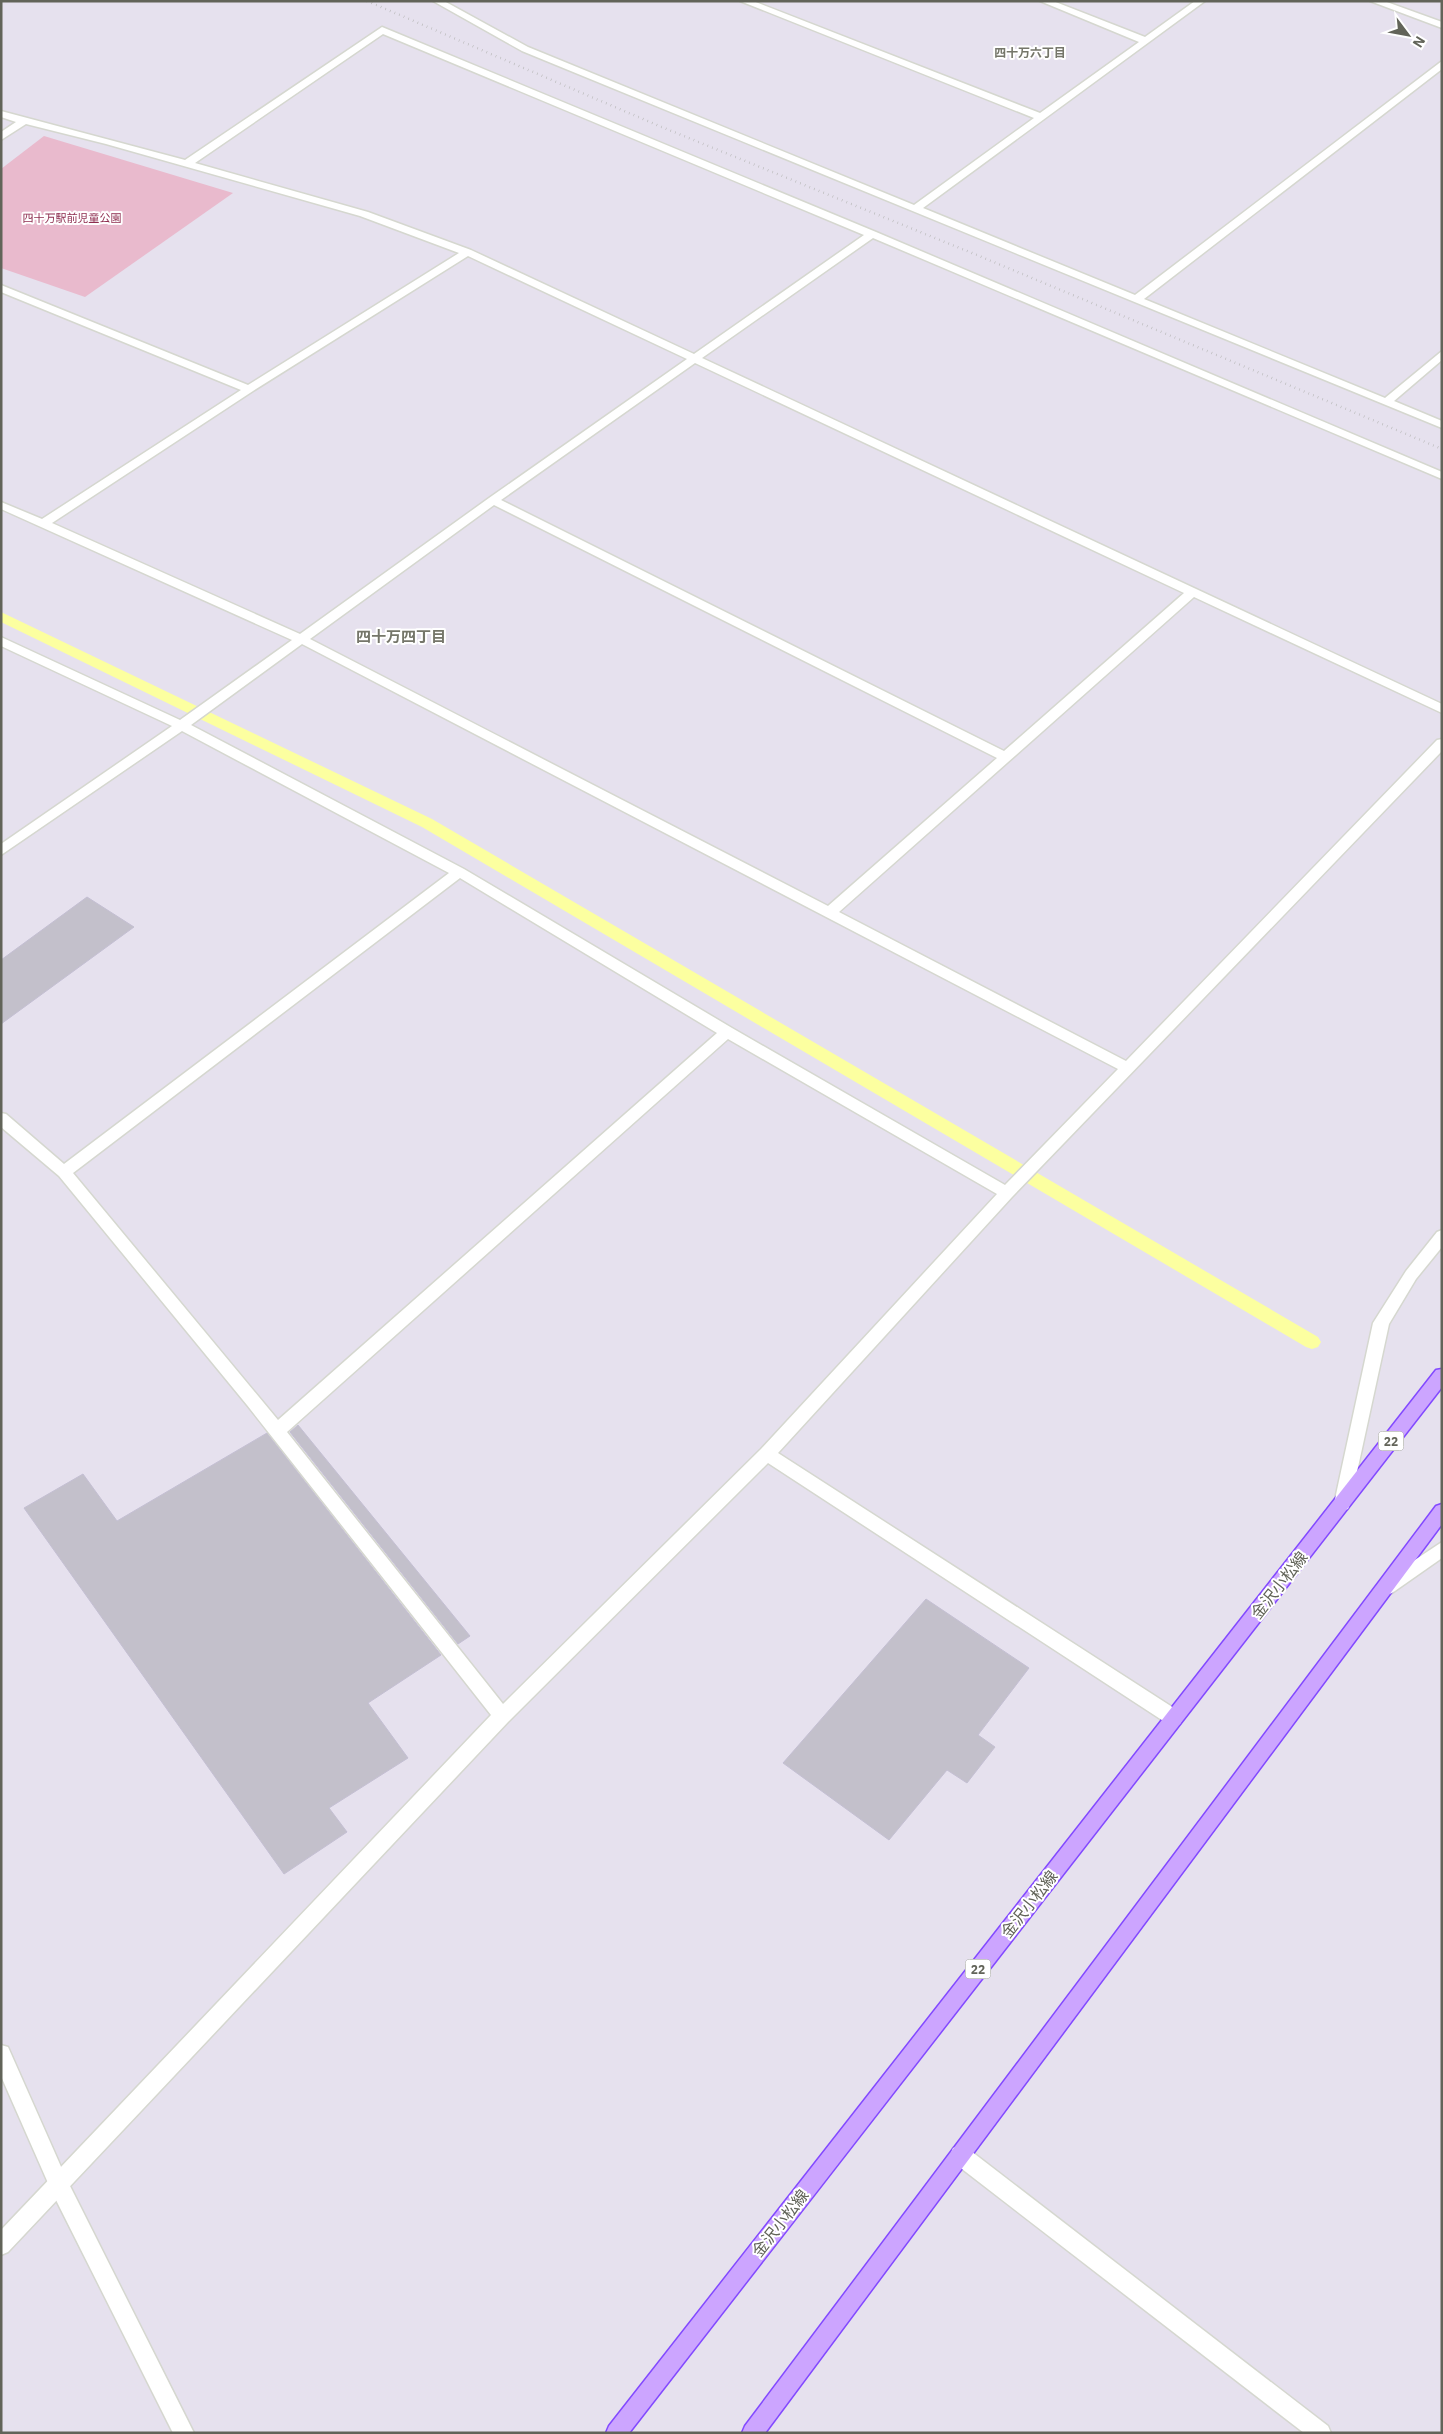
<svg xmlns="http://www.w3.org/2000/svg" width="1443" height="2434" font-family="'IBM Plex Sans','Noto Sans JP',sans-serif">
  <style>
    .green { fill: #e9bacd }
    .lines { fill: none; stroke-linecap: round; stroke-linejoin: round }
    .stream { fill: #fcffa0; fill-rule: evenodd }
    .building { fill: #c3c0cb; stroke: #c4bfd3 }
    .minor-casing { stroke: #d5d7cf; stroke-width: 3 }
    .tertiary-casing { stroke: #d5d7cf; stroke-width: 3 }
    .primary-casing { stroke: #8249ff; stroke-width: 3 }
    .minor { fill: #fff; fill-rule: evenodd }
    .tertiary { fill: #fff; fill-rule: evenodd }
    .primary { fill: #cca5ff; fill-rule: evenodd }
    .rail { stroke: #aeafac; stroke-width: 2.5; stroke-dasharray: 0.5 4.5; stroke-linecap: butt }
    .labels { text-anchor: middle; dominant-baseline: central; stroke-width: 4; stroke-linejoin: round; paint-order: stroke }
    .far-park-label { font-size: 11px; fill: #8e2e50; stroke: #fff }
    .far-neighbourhood-label { font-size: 12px; font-weight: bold; fill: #75766a; stroke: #fff }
    .shield { fill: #fff; stroke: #91928b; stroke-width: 1 }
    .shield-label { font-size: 12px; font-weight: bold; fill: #626459 }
    .neighbourhood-label { font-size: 15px; font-weight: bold; fill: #75766a; stroke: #fff }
    .near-street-label { font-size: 16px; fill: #626459; stroke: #fff }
  </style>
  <rect width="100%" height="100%" fill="#e6e1ee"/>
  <!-- green -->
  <polygon class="green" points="44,136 233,193 85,297 1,268 1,169"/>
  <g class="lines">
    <!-- stream -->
    <polygon class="stream" points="1,612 432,819 1318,1337 1321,1342 1318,1347 1312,1349 1306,1347 422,827 1,622"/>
  </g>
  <!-- building -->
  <g class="building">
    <polygon points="87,897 134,927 1,1024 1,960"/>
    <polygon points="298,1425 470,1636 458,1644 290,1432"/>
    <polygon points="267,1433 441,1655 368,1703 408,1758 329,1808 347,1832 284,1874 24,1508 83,1474 117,1521"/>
    <polygon points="926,1599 1029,1668 978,1735 995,1747 967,1783 947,1770 889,1840 783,1763"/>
  </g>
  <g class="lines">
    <!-- minor casing -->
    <g class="minor-casing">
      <g id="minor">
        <polygon points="433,1 444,1 528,47 914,205 1034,118 740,1 753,1 1040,113 1139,42 1040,1 1053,1 1145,37 1195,1 1205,1 923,208 1135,295 1442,61 1442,69 1144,299 1385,398 1442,351 1442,360 1394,401 1442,421 1442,428 522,51"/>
        <polygon points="1370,1 1384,1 1442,22 1442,28"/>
        <path d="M382,27L876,232L1442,472V479L873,238L702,358L1442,704V713L1194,597L839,912L1126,1061L1437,740L1442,739V751L1012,1197L778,1453L1180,1712L1183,1718L1180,1724L1174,1726L1168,1724L768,1463L508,1722L8,2252L1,2255V2230L491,1715L247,1405L59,1176L1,1127V1113L6,1114L64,1164L449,873L182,731L1,855V844L172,726L1,646V637L180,720L292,640L1,509V502L42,519L241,390L1,292V285L248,385L459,253L360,216L106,144L26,124L1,140V132L16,122L1,117V111L185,160ZM383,34L864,235L694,354L471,250L368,212L195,163ZM468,256L687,359L489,498L300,634L52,523L253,391ZM695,363L1184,593L1004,751L501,500ZM494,505L997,758L828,906L310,639ZM302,644L1118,1069L1005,1185L732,1028L464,869L191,725ZM460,878L717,1033L278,1420L73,1173ZM728,1039L997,1194L761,1449L503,1704L287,1432Z"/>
        <polygon points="1442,1230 1442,1247 1416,1279 1389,1324 1350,1504 1348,1509 1342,1511 1336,1509 1334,1504 1373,1323 1406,1271 1437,1232"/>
        <polygon points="1442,1542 1442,1558 1392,1593 1386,1595 1380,1593 1378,1588 1380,1583"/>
        <polygon points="960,2145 967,2148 1328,2426 1331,2433 1304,2433 953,2162 950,2155 953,2148"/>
      </g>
    </g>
    <!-- tertiary casing -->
    <g class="tertiary-casing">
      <polygon id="tertiary" points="1,2045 8,2047 66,2178 194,2433 173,2433 52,2192 1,2076"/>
    </g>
    <!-- primary casing -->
    <g class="primary-casing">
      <g id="primary">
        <polygon points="1442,1369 1442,1387 629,2433 606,2433 609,2426 1436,1370"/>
        <polygon points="1442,1504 1442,1524 765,2433 742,2433 745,2426 1436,1506"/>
      </g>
    </g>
    <!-- minor -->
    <use href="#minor" class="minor"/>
    <!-- tertiary -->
    <use href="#tertiary" class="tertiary"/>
    <!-- primary -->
    <use href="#primary" class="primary"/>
    <!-- rail -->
    <polyline class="rail" points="367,1 664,128 972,253 1442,449"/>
  </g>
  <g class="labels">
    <!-- far-park labels -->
    <g class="far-park-label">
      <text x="72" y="218">四十万駅前児童公園</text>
    </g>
    <!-- far-neighbourhood labels -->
    <g class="far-neighbourhood-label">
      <text x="1030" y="52">四十万六丁目</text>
    </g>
    <!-- shield labels -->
    <g class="shield">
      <rect x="1378.5" y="1431.5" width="25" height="19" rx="4"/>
      <rect x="965.5" y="1959.5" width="25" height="19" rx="4"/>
    </g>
    <g class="shield-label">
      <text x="1391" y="1441">22</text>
      <text x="978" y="1969">22</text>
    </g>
    <!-- neighbourhood labels -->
    <g class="neighbourhood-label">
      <text x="401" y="636">四十万四丁目</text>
    </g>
    <!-- near-street labels -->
    <g class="near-street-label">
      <text transform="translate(1279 1585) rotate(-52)">金沢小松線</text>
      <text transform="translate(1029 1904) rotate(-52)">金沢小松線</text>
      <text transform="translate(780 2223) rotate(-52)">金沢小松線</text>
    </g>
  </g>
  <!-- border -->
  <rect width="1443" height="2434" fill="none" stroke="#626459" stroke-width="5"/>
  <!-- north arrow -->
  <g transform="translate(1408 35) rotate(122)" stroke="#ffffff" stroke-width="4" paint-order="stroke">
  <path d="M0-4L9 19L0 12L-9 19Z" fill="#626459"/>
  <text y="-8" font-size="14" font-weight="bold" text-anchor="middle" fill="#626459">N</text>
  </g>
</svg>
